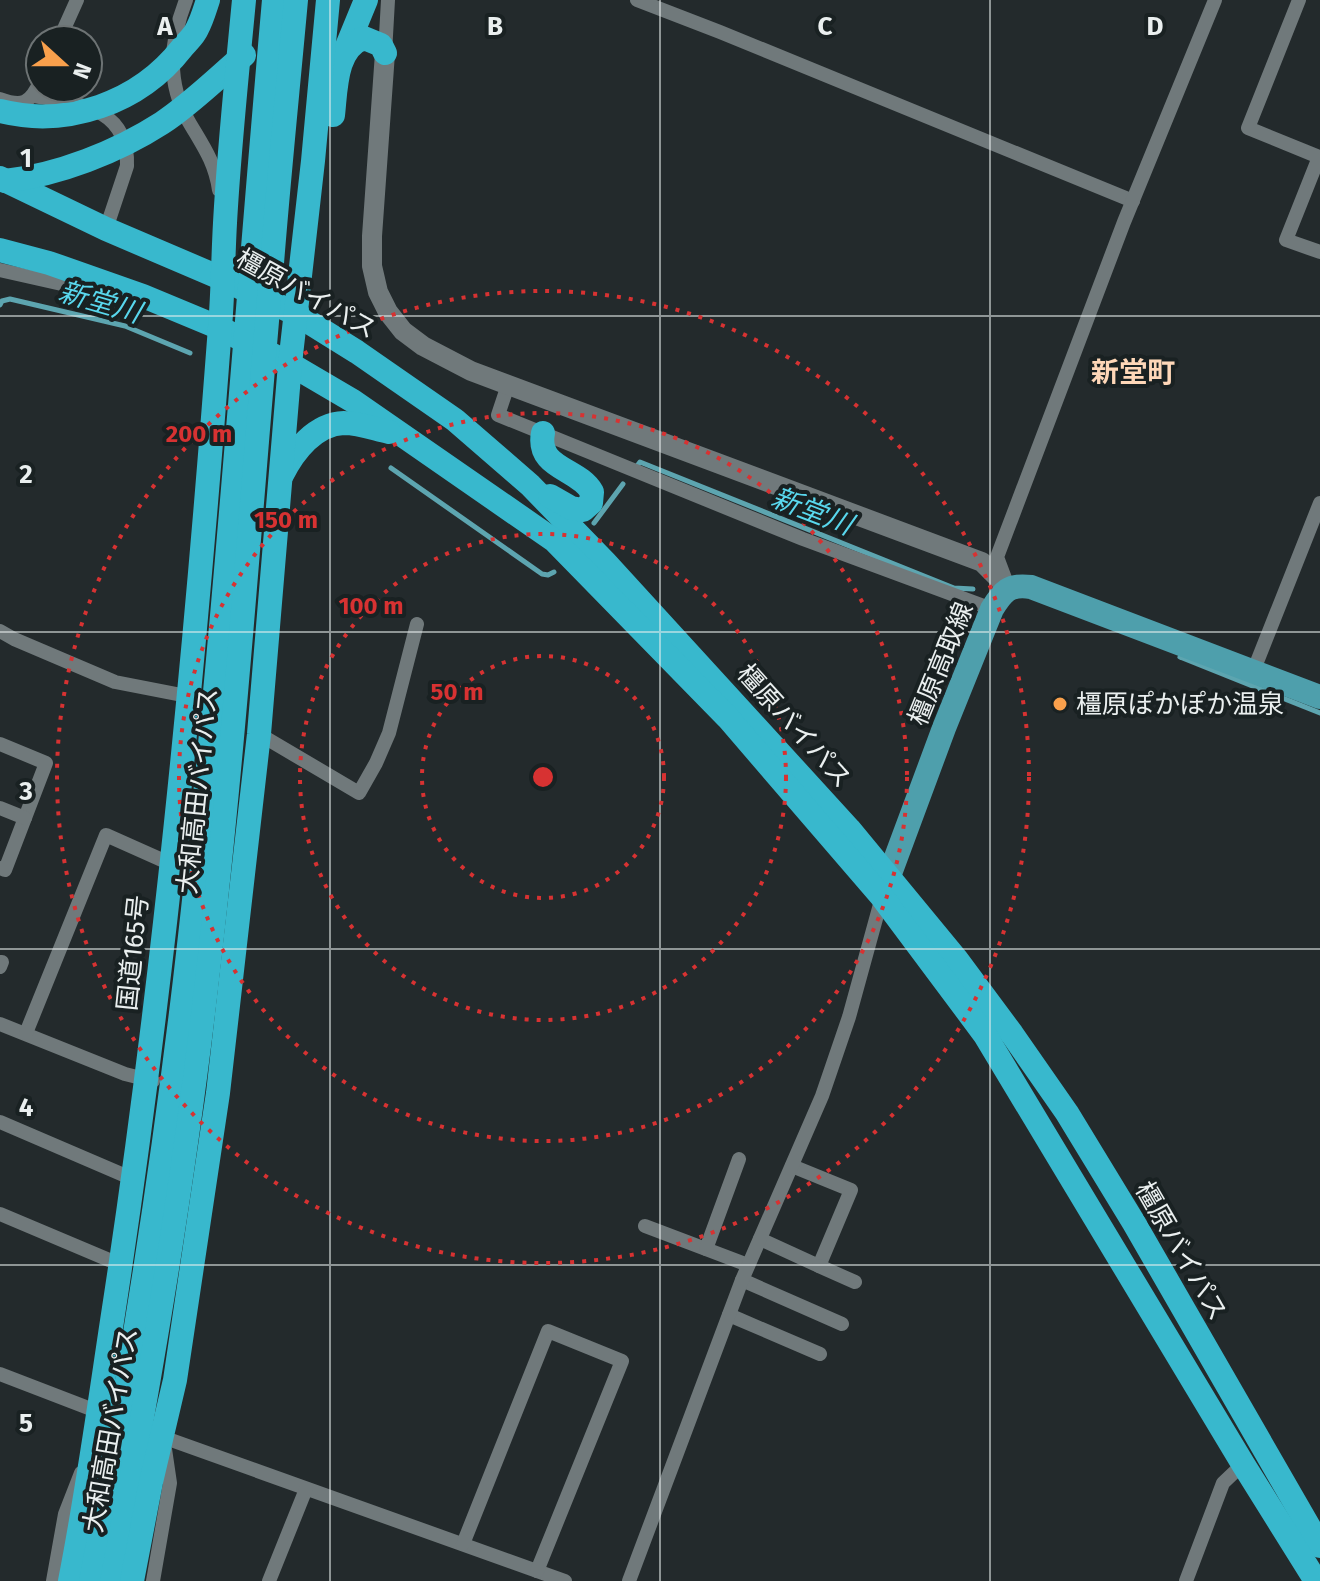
<svg xmlns="http://www.w3.org/2000/svg" width="1320" height="1581" font-family="'Fira Sans','Noto Sans JP',sans-serif">
  <style>
    .lines { fill: none; stroke-linecap: round; stroke-linejoin: round }
    .stream { stroke: #5da5b0; stroke-width: 5 }
    .street { stroke: #70797b; stroke-width: 14 }
    .secondary { stroke: #70797b; stroke-width: 20 }
    .primary { stroke: #4e9fac; stroke-width: 24 }
    .highway { stroke: #38b8cd; stroke-width: 24 }
    .grid { fill: none; stroke: #eaefef; stroke-width: 2; stroke-opacity: 0.55 }
    .ring { fill: none; stroke: #d73232; stroke-width: 4; stroke-dasharray: 4 8 }
    .poi-dot { fill: #f9a04c; stroke: #192122; stroke-width: 3 }
    .labels { text-anchor: middle; dominant-baseline: central; stroke-width: 8; stroke-linejoin: round; paint-order: stroke }
    .street-label { font-size: 26px; fill: #eaefef; stroke: #192122 }
    .poi-label { font-size: 26px; fill: #eaefef; stroke: #192122; text-anchor: start }
    .water-label { font-size: 28px; font-style: italic; fill: #59d7ed; stroke: #192122 }
    .neighbourhood-label { font-size: 28px; font-weight: bold; fill: #fed7b8; stroke: #192122 }
    .grid-label { font-size: 26px; text-anchor: middle; font-weight: bold; fill: #eaefef; stroke: #192122; stroke-width: 8; stroke-linejoin: round; paint-order: stroke }
    .centre { fill: #d73232; stroke: #192122; stroke-width: 4 }
    .ring-label { font-size: 24px; text-anchor: middle; font-weight: bold; fill: #d73232; stroke: #192122; stroke-width: 8; stroke-linejoin: round; paint-order: stroke }
  </style>
  <rect width="100%" height="100%" fill="#232a2c"/>
  <g class="lines">
    <!-- stream -->
    <g class="stream">
      <polyline points="0,305 2,301 10,299 125,326 190,353"/>
      <polyline points="637,466 640,462 954,588 973,589"/>
      <polyline points="391,468 542,574 548,575 554,572"/>
      <polyline points="594,523 623,484"/>
      <polyline points="1180,657 1320,713"/>
    </g>
    <!-- street -->
    <g class="street">
      <path d="M186,0C170,41 166,82 189,122C203,146 215,162 219,190"/>
      <polyline points="637,0 720,32 1133,201"/>
      <polyline points="1299,0 1248,128 1319,157 1286,240 1320,252"/>
      <polyline points="59,40 77,0"/>
      <polyline points="385,53 388,0"/>
      <path d="M34,96C79,104 129,107 127,166L106,229"/>
      <path d="M0,99C22,107 30,104 40,82"/>
      <polyline points="0,270 75,287 102,290"/>
      <polyline points="508,385 498,415 803,539 992,609"/>
      <polyline points="1006,581 997,557 1124,222 1215,0"/>
      <polyline points="0,631 14,639 115,682 192,697"/>
      <polyline points="1253,672 1320,503"/>
      <polyline points="259,734 359,793 376,763 389,733 417,624"/>
      <polyline points="0,744 46,763 5,870 0,868"/>
      <polyline points="0,808 25,818"/>
      <polyline points="0,962 2,962 0,967"/>
      <polyline points="0,1024 125,1074 153,1081"/>
      <polyline points="26,1033 106,835 171,864"/>
      <polyline points="0,1122 133,1179"/>
      <polyline points="0,1214 121,1265"/>
      <polyline points="645,1226 748,1265"/>
      <polyline points="760,1239 819,1266 851,1190 792,1166"/>
      <polyline points="706,1249 739,1159"/>
      <polyline points="819,1266 855,1282"/>
      <polyline points="742,1280 842,1324"/>
      <polyline points="729,1315 820,1354"/>
      <polyline points="0,1374 104,1414"/>
      <polyline points="157,1435 565,1581"/>
      <polyline points="463,1544 548,1331 622,1361 537,1571"/>
      <polyline points="53,1581 65,1514 81,1473"/>
      <polyline points="153,1581 170,1483 165,1449"/>
      <polyline points="269,1581 306,1489"/>
      <polyline points="629,1581 742,1280 822,1096 849,1017 882,897"/>
      <polyline points="1186,1581 1223,1483 1243,1464"/>
    </g>
    <!-- secondary -->
    <polyline class="secondary" points="385,53 372,236 372,266 378,292 388,312 403,331 423,346 471,371 982,562 1008,588"/>
    <!-- primary -->
    <path class="primary" d="M882,895L944,728L992,609C1003,591 1009,584 1031,587L1320,697"/>
    <!-- highway -->
    <g class="highway">
      <polyline points="345,51 366,0"/>
      <path d="M0,111C67,128 139,103 182,48C187,42 194,36 197,29C202,20 205,9 208,0"/>
      <path d="M333,115C336,89 335,48 364,38L381,45L385,53"/>
      <polyline points="0,178 106,229 223,279 296,314 357,352 455,420 530,485 605,562 849,829 957,960 1012,1034 1067,1113 1134,1223 1320,1546"/>
      <path d="M5,181C58,175 117,152 162,123C191,104 217,78 244,55"/>
      <polyline points="0,250 49,263 143,296 220,328 290,364 353,401 555,541 728,718 882,897 985,1035 1243,1464 1316,1581"/>
      <path d="M543,433C536,469 579,468 592,492L591,503L583,510L571,508L550,496"/>
      <path d="M282,475C294,451 315,424 344,423C359,423 375,429 389,432"/>
      <path d="M70,1581C87,1495 99,1407 112,1321C163,991 195,659 220,327C223,292 223,258 225,223C229,149 237,74 244,0"/>
      <path d="M91,1581C129,1382 161,1181 185,980C223,655 245,327 274,0"/>
      <path d="M112,1581C150,1382 184,1182 207,980C235,742 251,502 272,263C279,175 288,88 296,0"/>
      <polyline points="132,1581 151,1482 175,1380 218,1093 259,734 290,364 313,161 328,0"/>
    </g>
  </g>
  <!-- grid -->
  <path class="grid" d="M330,0V1581M660,0V1581M990,0V1581M0,316H1320M0,632H1320M0,949H1320M0,1265H1320"/>
  <!-- distance rings -->
  <g class="ring">
    <circle cx="543" cy="777" r="121"/>
    <circle cx="543" cy="777" r="243"/>
    <circle cx="543" cy="777" r="364"/>
    <circle cx="543" cy="777" r="486"/>
  </g>
  <!-- markers -->
  <circle class="poi-dot" cx="1060" cy="704" r="8"/>
  <g class="labels">
    <!-- street labels -->
    <g class="street-label">
      <text transform="translate(306 294) rotate(29)">橿原バイパス</text>
      <text transform="translate(941 664) rotate(-68)">橿原高取線</text>
      <text transform="translate(794 726) rotate(48)">橿原バイパス</text>
      <text transform="translate(198 791) rotate(-84)">大和高田バイパス</text>
      <text transform="translate(133 953) rotate(-84)">国道165号</text>
      <text transform="translate(1181 1251) rotate(60)">橿原バイパス</text>
      <text transform="translate(111 1430) rotate(-80)">大和高田バイパス</text>
    </g>
    <!-- poi labels -->
    <g class="poi-label">
      <text x="1076" y="704">橿原ぽかぽか温泉</text>
    </g>
    <!-- water labels -->
    <g class="water-label">
      <text transform="translate(100 302) rotate(16)">新堂川</text>
      <text transform="translate(812 511) rotate(21)">新堂川</text>
    </g>
    <!-- neighbourhood labels -->
    <g class="neighbourhood-label">
      <text x="1133" y="372">新堂町</text>
    </g>
  </g>
  <g class="grid-label">
    <text x="165" y="35">A</text>
    <text x="495" y="35">B</text>
    <text x="825" y="35">C</text>
    <text x="1155" y="35">D</text>
    <text x="26" y="167">1</text>
    <text x="26" y="483">2</text>
    <text x="26" y="800">3</text>
    <text x="26" y="1116">4</text>
    <text x="26" y="1432">5</text>
  </g>
  <circle cx="543" cy="777" r="12" class="centre"/>
  <g class="ring-label">
    <text x="199" y="442">200 m</text>
    <text x="286" y="528">150 m</text>
    <text x="371" y="614">100 m</text>
    <text x="457" y="700">50 m</text>
  </g>
  <!-- north arrow -->
  <g transform="translate(64 64) rotate(111)"><circle r="38" fill="#192122" stroke="#6d7374" stroke-width="2"/>
  <path d="M0-6L14 30L0 20L-14 30Z" fill="#f9a04c"/>
  <text y="-12" font-size="22" font-weight="bold" text-anchor="middle" fill="#eaefef">N</text>
  </g>
</svg>
